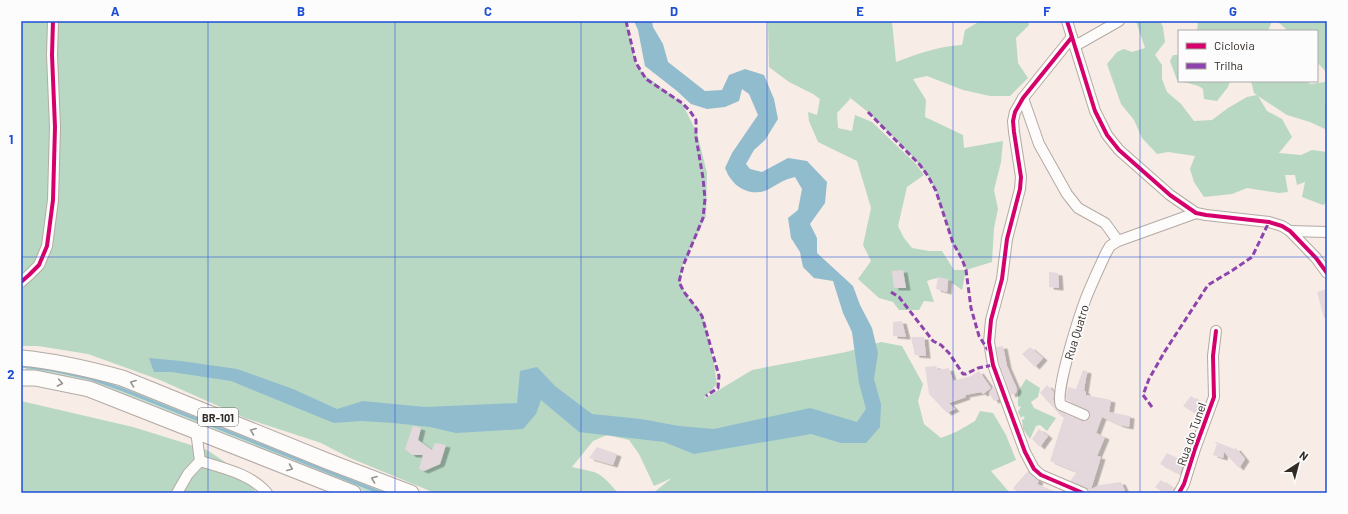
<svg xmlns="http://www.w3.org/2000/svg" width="1348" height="514" font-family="Barlow,sans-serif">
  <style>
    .green { fill: #c6decd }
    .forest { fill: #b8d8c4; fill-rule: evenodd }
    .water { fill: #90bcce }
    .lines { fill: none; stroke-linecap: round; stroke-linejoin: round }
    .stream { stroke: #90bcce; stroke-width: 3 }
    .building { fill: #e5d8dd; filter: url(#shadow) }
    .minor-casing { stroke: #b3aaa5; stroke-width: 12 }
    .highway-casing { stroke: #b3aaa5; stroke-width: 17 }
    .minor { stroke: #fefcfb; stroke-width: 10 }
    .highway { stroke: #fefcfb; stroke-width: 15 }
    .quiet { stroke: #8e44ad; stroke-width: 3; stroke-dasharray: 6 3; stroke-linecap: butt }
    .cycleway-casing { stroke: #fcfcfc; stroke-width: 6 }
    .cycleway { stroke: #d6006c; stroke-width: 4 }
    .oneway { stroke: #989390 }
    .grid { fill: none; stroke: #1d4ed8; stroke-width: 1; stroke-opacity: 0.55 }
    .labels { text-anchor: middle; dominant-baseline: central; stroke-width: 3.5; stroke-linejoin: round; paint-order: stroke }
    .shield { fill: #fcfcfc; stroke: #6f6966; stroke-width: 1 }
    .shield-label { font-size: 11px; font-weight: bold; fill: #322a25 }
    .street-label { font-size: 12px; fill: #322a25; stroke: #fcfcfc }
    .neatline { fill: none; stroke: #1d4ed8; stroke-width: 1.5 }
    .grid-label { font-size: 13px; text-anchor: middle; font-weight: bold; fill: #1d4ed8 }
  </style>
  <defs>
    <filter id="shadow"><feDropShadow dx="4.5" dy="2.5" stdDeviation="0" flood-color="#0004"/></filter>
  </defs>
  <rect width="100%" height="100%" fill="#f7ece6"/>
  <!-- green -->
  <polygon class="green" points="27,364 102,379 165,402 391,493 369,493 236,440 25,371"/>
  <!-- forest -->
  <g class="forest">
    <path d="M21,21H626L636,63L643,74L682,103L697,133L707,173L706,216L682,266L680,282L687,296L702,313L714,364L717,384L706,396L704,399L752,370L846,352L881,342L902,346L923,384L918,401L924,424L941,438L956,432L975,421L980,411L993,413L1006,435L1016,460L991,471L1010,493H653L672,478L654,486L639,454L629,440L607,435L593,441L572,467C579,469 587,470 594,472C603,475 612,486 618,493H435L350,458L321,443L245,418L160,380L88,354L38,346H21Z"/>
    <path d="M768,21H892L896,62C918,54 938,46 962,45L965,30L980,21H1006L1009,23L1012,21H1028L1029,25L1016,38L1018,63L1028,78L1010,96H990L963,90L927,76L913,79L926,100L925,117L963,135L964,148L1003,141L1001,162L994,190L998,209L994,228L992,262L966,270L962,290C948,280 944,274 927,281L934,302L924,301L919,310H899L893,302L879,298L858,279L871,261L863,245L871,208L857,161L818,142L809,121L808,112L817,115L820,99L813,94L789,82L769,67ZM849,97L868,112L910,154L928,176L936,191L953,243L962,259L966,270H954L942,251H929L912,248L904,238L898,226L907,187L924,175L916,164L872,122L855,115L852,131L838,128L837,113L850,99Z"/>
    <polygon points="1136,21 1160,21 1163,27 1165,42 1155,55 1162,65 1162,79 1167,92 1181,104 1194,121 1212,120 1228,108 1247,97 1257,95 1254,93 1251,81 1305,81 1311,84 1325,82 1325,103 1327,105 1327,130 1310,122 1287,115 1258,96 1267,111 1282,119 1292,137 1279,153 1301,155 1312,150 1327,152 1327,202 1323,205 1302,197 1305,182 1297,185 1295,175 1285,175 1288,192 1279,193 1247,188 1232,194 1204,197 1194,182 1190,169 1195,156 1168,152 1157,154 1142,138 1134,120 1121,104 1107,64 1117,52 1124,49 1132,52 1145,48"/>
    <polygon points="1198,21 1272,21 1268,31 1197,31"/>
    <polygon points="1277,21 1327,21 1327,73 1317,62 1317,31 1288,31"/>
    <polygon points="1173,55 1179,55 1179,80 1177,80 1170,61"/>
    <path d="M1180,81H1230L1228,87L1217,101L1204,99L1203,89C1197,84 1188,84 1180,81Z"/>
    <polygon points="1026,379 1040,388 1038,397 1031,402 1034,408 1056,418 1047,431 1040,425 1036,426 1030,439 1023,429 1022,420 1025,418 1023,416 1021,418 1018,412 1021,407 1018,406 1018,392"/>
    <polygon points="21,401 133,427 207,450 225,462 244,480 252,485 256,493 21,493"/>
  </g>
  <!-- water -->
  <path class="water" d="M634,21H652L653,27L663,44L668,62L705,91L722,90L729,75L745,69L764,75L774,99L778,119L765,140L754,150L746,164L750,169L762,172L788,158L807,161L827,182L825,203L810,224L817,238V253L853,286L860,305L872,328L878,353L874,379L881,404L880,427L866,443H841L811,434L694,454L664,442L579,432L541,400L536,414L523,429L456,433L430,427L394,423L361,421L334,423L231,381L171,372H154L149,358L181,361L237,369L293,389L337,409L363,401L425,407L517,403L520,371L537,367L555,386L592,414L641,419L679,426L714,429L810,408L857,422L866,409L859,383L852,332L843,313L833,281L814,278L803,267L800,252L791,238L788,218L798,210L802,189L795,177C782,180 777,185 767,190C755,196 738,190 731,179C728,176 727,172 725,168L732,153L758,115L749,94L742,89L739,101L725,107L707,109L691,104L677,91L645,66L638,30Z"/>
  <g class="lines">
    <!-- stream -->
    <polyline class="stream" points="21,366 52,370 89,378 121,389 381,493"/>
  </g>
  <!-- building -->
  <g class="building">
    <polygon points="903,270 906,288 894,288 892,271"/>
    <polygon points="1049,272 1058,273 1059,288 1049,287"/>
    <polygon points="938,277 948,279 947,292 936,289"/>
    <polygon points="1327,289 1327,318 1324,318 1317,292"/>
    <polygon points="902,321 906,337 893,336 893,322"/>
    <polygon points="911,337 924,337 926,356 915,355"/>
    <polygon points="1003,346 1007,366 1017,389 1016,393 1011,395 999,363 996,347"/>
    <polygon points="1030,347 1043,358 1035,367 1022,354"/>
    <polygon points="936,366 938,370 949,368 953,381 971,376 979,371 991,388 983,394 981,392 965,395 966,397 949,403 955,409 947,413 929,394 925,367"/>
    <polygon points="1083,370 1087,371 1084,391 1086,392 1086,395 1111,400 1109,412 1130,416 1129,427 1120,425 1102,417 1096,433 1105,437 1097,456 1101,457 1091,489 1070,481 1077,472 1050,461 1065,414 1084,421 1088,420 1090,417 1089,411 1067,400 1066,397 1068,387 1076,389"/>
    <polygon points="1047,385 1054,392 1053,399 1056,409 1065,414 1062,417 1040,393"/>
    <polygon points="994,386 999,399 994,401 989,393"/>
    <polygon points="1191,396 1204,405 1200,416 1183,406"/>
    <polygon points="413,426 421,428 418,440 432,450 435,443 446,445 440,464 424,471 419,469 423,455 412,455 405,449"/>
    <polygon points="1039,429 1048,436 1040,447 1032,439"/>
    <polygon points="1214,441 1234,449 1236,448 1245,459 1239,468 1224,452 1223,458 1213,455 1217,444"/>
    <polygon points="597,447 617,454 613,465 589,458"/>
    <polygon points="1167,453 1184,462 1180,474 1160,464"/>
    <polygon points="1028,471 1039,481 1037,484 1058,493 1029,493 1026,491 1018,493 1013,488"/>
    <polygon points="1161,480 1174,489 1173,493 1164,493 1155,487"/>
    <polygon points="1121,482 1125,491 1120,493 1089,493 1089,490 1100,485"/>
  </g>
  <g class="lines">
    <!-- minor casing -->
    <g class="minor-casing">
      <g id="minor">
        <polyline points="1067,21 1095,111 1107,135 1119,150 1170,195 1196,213 1206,215 1269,222 1282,226 1290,231 1316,258 1327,273"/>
        <polyline points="1072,37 1023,98 1015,112 1013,121 1014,132 1021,177 1020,189 1007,239 1002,279 991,320 989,342 993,365 1025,452 1034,469 1041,475 1083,493"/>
        <polyline points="1075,46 1119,21"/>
        <polyline points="1023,98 1039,144 1067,194 1078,208 1105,223 1118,241"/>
        <polyline points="1290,231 1327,232"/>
        <polyline points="21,282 29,275 39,265 47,246 53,200 55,127 52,55 53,21"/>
        <path d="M1084,415L1061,405C1054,393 1080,314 1086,298C1092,283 1099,268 1106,253L1110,246L1118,241L1196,213"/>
        <path d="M196,431L200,461C223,468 251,474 267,493"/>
        <polyline points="177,493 188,474 200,461"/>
        <polyline points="1179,493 1184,484 1195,449 1214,397 1213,356 1216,331"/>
      </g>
    </g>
    <!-- highway casing -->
    <g class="highway-casing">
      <g id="highway">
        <path d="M21,358C55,361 89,369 122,378L327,461L411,493"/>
        <polyline points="21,378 35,378 89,389 353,493"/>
      </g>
    </g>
    <!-- minor -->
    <use href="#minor" class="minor"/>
    <!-- highway -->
    <use href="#highway" class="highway"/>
    <!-- quiet -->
    <g class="quiet">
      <polyline points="626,21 636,63 646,79 682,103 690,111 696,120 696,137 703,178 705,199 703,218 683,266 679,282 684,292 695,306 702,316 719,376 718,388 706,396"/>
      <polyline points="868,112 920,165 928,176 936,191 953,243 962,259 966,270 971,308 979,336 988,350"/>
      <polyline points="891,292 899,297 933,341 941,345 949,353 963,374 966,374 978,368 993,365"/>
      <polyline points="1152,407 1143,395 1149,379 1165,351 1208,285 1233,270 1252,257 1269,222"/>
    </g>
    <!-- cycleway casing -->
    <g class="cycleway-casing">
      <g id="cycleway">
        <polyline points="1067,21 1095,111 1107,135 1119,150 1170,195 1196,213 1206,215 1269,222 1282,226 1290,231 1316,258 1327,273"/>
        <polyline points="1072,37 1023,98 1015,112 1013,121 1014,132 1021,177 1020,189 1007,239 1002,279 991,320 989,342 993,365 1025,452 1034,469 1041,475 1083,493"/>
        <polyline points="21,282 29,275 39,265 47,246 53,200 55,127 52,55 53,21"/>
        <polyline points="1179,493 1184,484 1195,449 1214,397 1213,356 1216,331"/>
      </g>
    </g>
    <!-- cycleway -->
    <use href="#cycleway" class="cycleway"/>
  </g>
  <!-- one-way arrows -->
  <defs><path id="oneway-chevron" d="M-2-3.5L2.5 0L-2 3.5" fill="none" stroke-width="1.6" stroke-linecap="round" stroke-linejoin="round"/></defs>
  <g class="oneway">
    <use href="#oneway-chevron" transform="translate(60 383) rotate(11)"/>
    <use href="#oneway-chevron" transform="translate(133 383) rotate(-159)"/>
    <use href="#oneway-chevron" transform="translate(253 431) rotate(-158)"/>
    <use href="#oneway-chevron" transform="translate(290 468) rotate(22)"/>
    <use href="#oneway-chevron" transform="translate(374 479) rotate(-159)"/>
  </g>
  <!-- grid -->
  <path class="grid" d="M208,21V493M395,21V493M581,21V493M767,21V493M953,21V493M1140,21V493M21,257H1327"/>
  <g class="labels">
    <!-- shield labels -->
    <rect class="shield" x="198" y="408" width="40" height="18" rx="3"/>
    <g class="shield-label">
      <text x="218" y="417">BR-101</text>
    </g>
    <!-- street labels -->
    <g class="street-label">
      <text transform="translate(1076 332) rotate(-73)">Rua Quatro</text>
      <text transform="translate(1191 434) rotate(-71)">Rua do Tunel</text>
    </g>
  </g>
  <!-- border -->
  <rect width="1348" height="514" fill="none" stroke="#fcfcfc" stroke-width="44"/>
  <!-- legend -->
  <rect x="1178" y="30" width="140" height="52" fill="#fcfcfc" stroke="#aba8a6"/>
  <rect x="1186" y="43" width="20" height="6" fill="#d6006c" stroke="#aba8a6"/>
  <text x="1214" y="50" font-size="12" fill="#322a25">Ciclovia</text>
  <rect x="1186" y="63" width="20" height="6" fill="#8e44ad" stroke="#aba8a6"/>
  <text x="1214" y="70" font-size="12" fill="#322a25">Trilha</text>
  <!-- north arrow -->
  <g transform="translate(1298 464) rotate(36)" stroke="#fcfcfc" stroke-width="3" paint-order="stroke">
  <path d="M0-3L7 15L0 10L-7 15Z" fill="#322a25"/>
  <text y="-6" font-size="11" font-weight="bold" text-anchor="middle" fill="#322a25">N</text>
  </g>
  <rect x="22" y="22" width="1304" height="470" class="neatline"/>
  <g class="grid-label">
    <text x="115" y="16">A</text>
    <text x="301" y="16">B</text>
    <text x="488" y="16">C</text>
    <text x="674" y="16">D</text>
    <text x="860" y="16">E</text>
    <text x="1047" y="16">F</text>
    <text x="1233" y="16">G</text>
    <text x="11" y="144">1</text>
    <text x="11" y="379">2</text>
  </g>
</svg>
